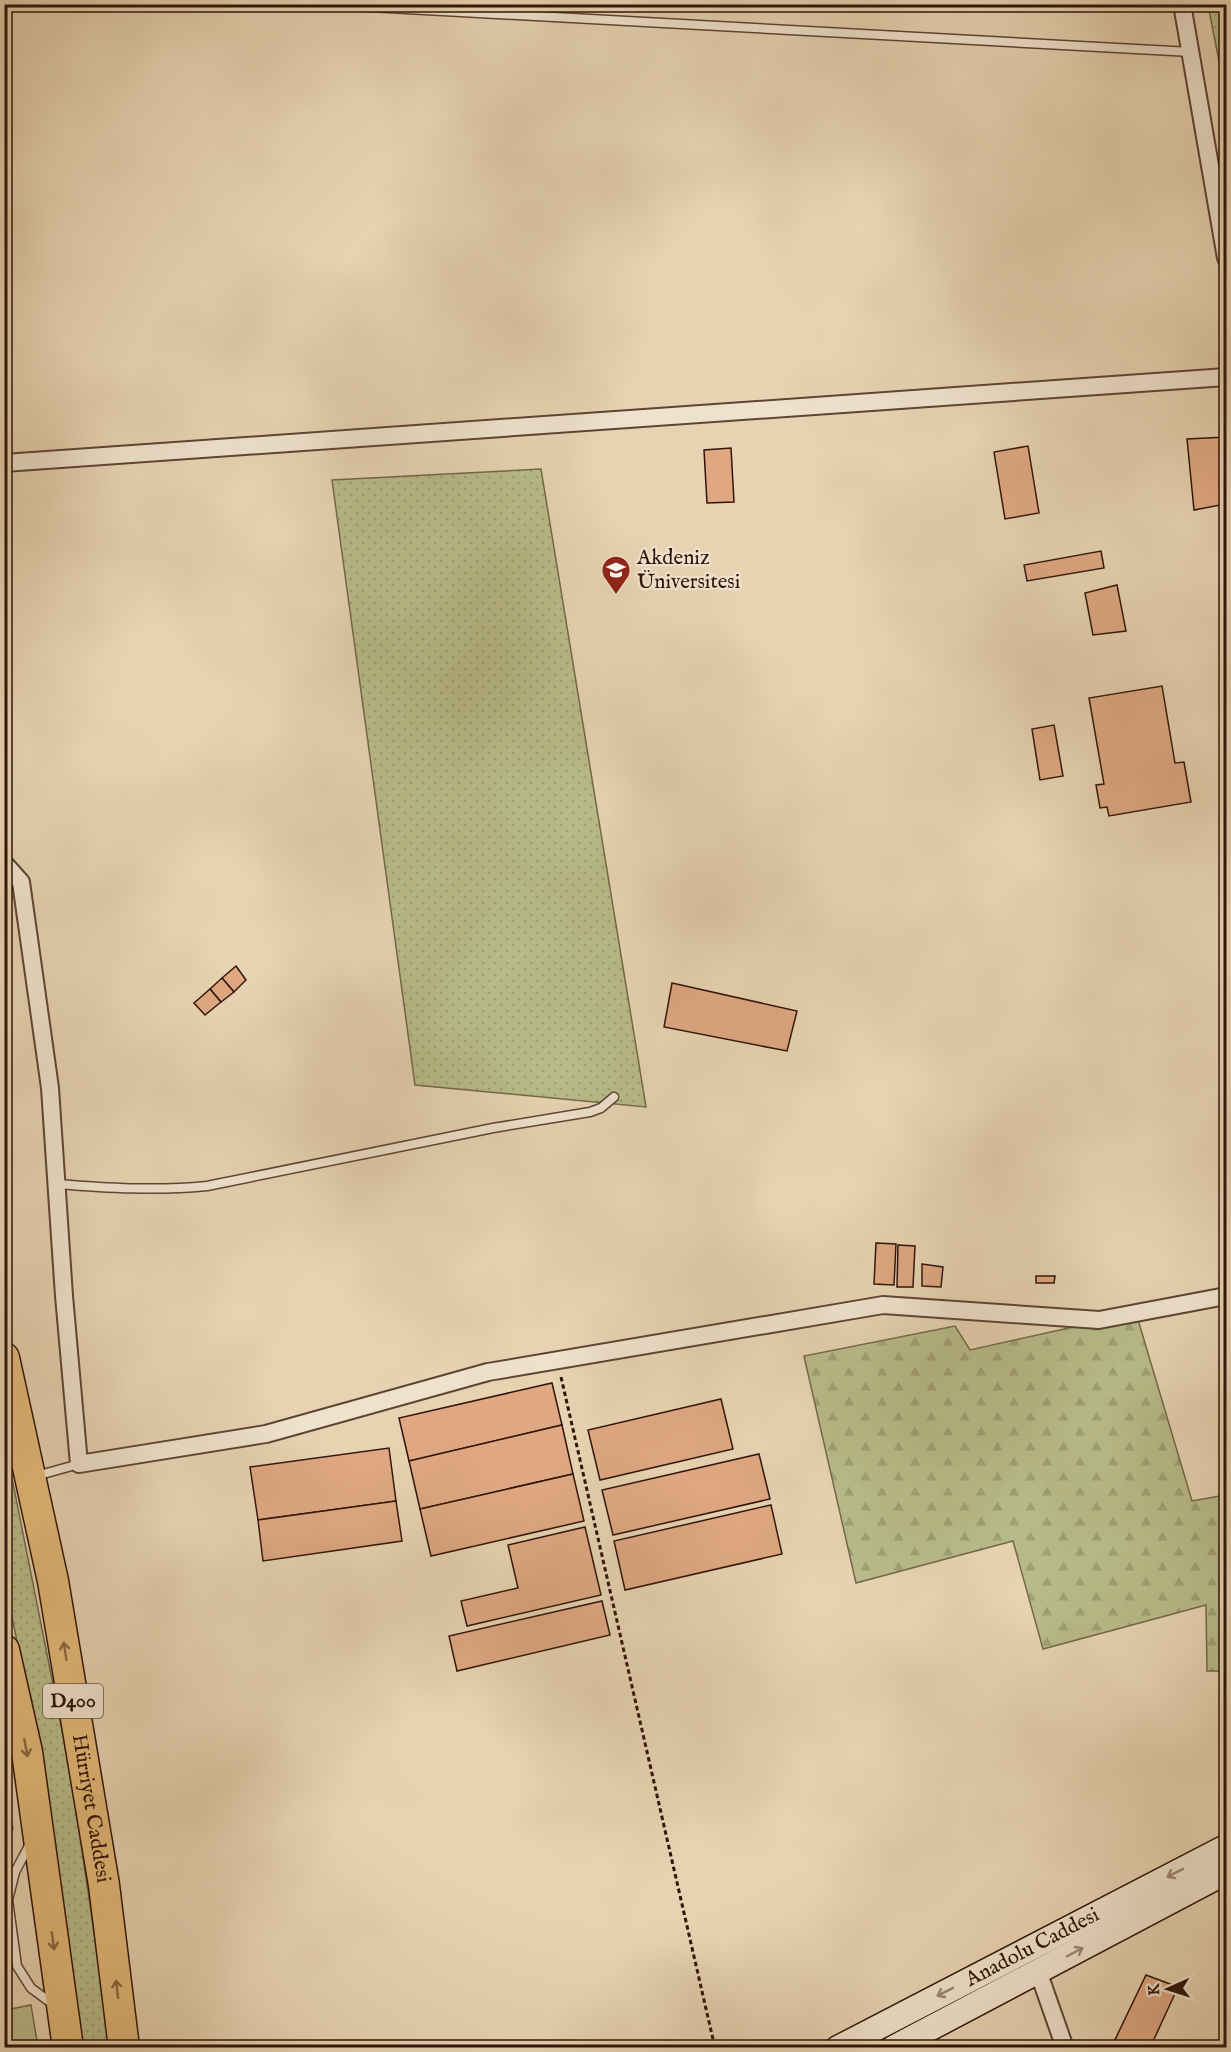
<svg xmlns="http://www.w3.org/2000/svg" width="1231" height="2052" font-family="'IM FELL English',serif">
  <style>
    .grass { fill: url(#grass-dots); stroke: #74684a; stroke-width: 1.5 }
    .forest { fill: url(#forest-firs); stroke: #74684a; stroke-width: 1.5 }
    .green { fill: #b8bc8a; stroke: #74684a; stroke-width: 1.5 }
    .building { fill: #dfa882; stroke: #31150a; stroke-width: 1.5 }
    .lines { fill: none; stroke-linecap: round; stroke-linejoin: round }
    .lane-casing { stroke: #5e4434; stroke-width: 11 }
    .street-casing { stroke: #5e4434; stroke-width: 20 }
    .secondary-casing { stroke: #31150a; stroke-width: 27 }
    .highway-casing { stroke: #31150a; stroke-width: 33 }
    .path { stroke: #31150a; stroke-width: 3; stroke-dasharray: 4.5 3; stroke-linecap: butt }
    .lane { stroke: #efe2cd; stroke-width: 8 }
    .street { stroke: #efe2cd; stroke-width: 16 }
    .secondary { stroke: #efe2cd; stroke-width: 24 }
    .highway { stroke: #e4ba79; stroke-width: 30 }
    .oneway { stroke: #8a6842 }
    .oneway2 { stroke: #9a8675 }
    .labels { text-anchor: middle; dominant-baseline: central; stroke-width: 4.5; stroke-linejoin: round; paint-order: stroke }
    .shield { fill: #efe2cd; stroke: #6a5244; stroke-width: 1.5 }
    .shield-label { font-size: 20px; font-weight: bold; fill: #31150a }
    .poi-label { font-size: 21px; fill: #31150a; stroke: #efe2cd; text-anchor: start }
    .street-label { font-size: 21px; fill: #31150a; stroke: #efe2cd }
  </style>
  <defs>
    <pattern id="grass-dots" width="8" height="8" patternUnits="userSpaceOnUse" patternTransform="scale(1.5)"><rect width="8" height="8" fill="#b8bc8a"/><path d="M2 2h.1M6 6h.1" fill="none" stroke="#9fa176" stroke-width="1.8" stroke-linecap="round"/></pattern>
    <pattern id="forest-firs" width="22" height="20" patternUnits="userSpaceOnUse" patternTransform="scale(1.5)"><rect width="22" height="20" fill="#b8bc8a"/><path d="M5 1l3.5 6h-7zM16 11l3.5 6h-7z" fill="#9fa176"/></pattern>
  </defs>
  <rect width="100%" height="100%" fill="#e7d3b2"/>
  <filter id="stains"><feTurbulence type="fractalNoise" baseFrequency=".00333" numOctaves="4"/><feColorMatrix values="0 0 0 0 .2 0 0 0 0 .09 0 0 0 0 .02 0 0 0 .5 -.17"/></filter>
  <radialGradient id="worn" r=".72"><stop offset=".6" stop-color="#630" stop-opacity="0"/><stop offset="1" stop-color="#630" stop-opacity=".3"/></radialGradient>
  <!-- grass -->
  <g class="grass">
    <polygon points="1208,5 1226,5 1226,97"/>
    <polygon points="541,469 646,1107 415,1085 332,480"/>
    <polygon points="4,1438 70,1770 111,2047 80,2047 31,1710 5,1583"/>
  </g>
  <!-- forest -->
  <g class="forest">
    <polygon points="1136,1313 1192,1501 1226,1495 1226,1671 1207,1671 1206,1605 1043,1649 1013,1541 856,1583 804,1356 955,1326 970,1350"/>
    <polygon points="5,1782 13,1829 5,1841 4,1841"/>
  </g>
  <!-- green -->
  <polygon class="green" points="31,2005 38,2047 5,2047 5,2010"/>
  <!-- building -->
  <g class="building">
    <polygon points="1226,437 1226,504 1194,510 1187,439"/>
    <polygon points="1028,446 1039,513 1005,519 994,452"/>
    <polygon points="731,448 734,502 707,503 704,450"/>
    <polygon points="1101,551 1104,568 1027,581 1024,565"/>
    <polygon points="1117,585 1126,631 1093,635 1085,593"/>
    <polygon points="1162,686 1175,763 1184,762 1191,802 1109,816 1107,807 1100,808 1096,785 1104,784 1089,698"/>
    <polygon points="1054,725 1063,776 1040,780 1032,729"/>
    <polygon points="236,966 246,980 234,992 222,978"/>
    <polygon points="222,978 234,992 221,1002 210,989"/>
    <polygon points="672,983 797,1011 787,1051 664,1027"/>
    <polygon points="210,989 221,1002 205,1015 194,1003"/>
    <polygon points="876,1243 896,1244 894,1285 874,1284"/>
    <polygon points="898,1245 915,1246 913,1287 897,1287"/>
    <polygon points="922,1264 943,1267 941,1287 922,1286"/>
    <polygon points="1036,1276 1055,1276 1054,1283 1036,1283"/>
    <polygon points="552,1383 562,1425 409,1461 399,1418"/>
    <polygon points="721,1399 733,1449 600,1480 588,1430"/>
    <polygon points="562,1425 573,1474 420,1509 409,1461"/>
    <polygon points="389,1448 396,1501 258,1520 250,1467"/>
    <polygon points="759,1454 770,1499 613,1535 602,1490"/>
    <polygon points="573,1474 584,1521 431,1556 420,1509"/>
    <polygon points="396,1501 402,1541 263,1561 258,1520"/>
    <polygon points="771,1505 782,1554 625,1590 614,1541"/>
    <polygon points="585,1527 601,1595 467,1626 461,1601 518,1588 508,1545"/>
    <polygon points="602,1601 610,1635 457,1671 449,1636"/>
    <polygon points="1146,1975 1178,1987 1150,2048 1111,2048"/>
  </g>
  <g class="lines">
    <!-- lane casing -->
    <g class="lane-casing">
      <g id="lane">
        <polyline points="316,4 1191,52"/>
        <path d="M57,1184C107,1188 156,1191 207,1186L493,1128L590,1112L601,1108L614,1097"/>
        <polyline points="36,1476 79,1464"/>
        <polyline points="30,1844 15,1872 8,1900 17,1966 31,1988 54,2005"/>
      </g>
    </g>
    <!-- street casing -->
    <g class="street-casing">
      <g id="street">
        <polyline points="1182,4 1226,258"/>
        <polyline points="4,463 1226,377"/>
        <polyline points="4,863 21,882 50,1088 64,1296 79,1464 266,1434 488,1372 883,1305 1099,1320 1226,1296"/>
        <polyline points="1038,1971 1065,2048"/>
      </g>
    </g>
    <!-- secondary casing -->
    <g class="secondary-casing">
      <g id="secondary">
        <path id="s1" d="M838,2048L1226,1847"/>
        <polyline points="893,2048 1226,1872"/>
      </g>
    </g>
    <!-- highway casing -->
    <g class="highway-casing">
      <g id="highway">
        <path id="s2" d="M4,1358L53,1581L104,1885L124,2048"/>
        <polyline points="4,1650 27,1752 68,2048"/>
      </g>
    </g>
    <!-- path -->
    <polyline class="path" points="561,1377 715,2048"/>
    <!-- lane -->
    <use href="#lane" class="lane"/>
    <!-- street -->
    <use href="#street" class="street"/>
    <!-- secondary -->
    <use href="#secondary" class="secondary"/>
    <!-- highway -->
    <use href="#highway" class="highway"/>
  </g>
  <!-- one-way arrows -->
  <defs><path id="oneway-shaft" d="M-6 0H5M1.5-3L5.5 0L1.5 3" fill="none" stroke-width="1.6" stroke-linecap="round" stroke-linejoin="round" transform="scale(1.5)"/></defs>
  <g class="oneway">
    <use href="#oneway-shaft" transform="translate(65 1651) rotate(-99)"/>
    <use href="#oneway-shaft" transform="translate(26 1748) rotate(79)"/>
    <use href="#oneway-shaft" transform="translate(53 1941) rotate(82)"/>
    <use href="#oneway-shaft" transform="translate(117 1989) rotate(-97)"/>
  </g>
  <g class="oneway2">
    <use href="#oneway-shaft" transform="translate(1175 1873) rotate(153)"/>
    <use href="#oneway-shaft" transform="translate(1075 1952) rotate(-28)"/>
    <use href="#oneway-shaft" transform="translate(945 1992) rotate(153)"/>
  </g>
  <!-- icons -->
  <defs>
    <g id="university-pin" transform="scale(1.5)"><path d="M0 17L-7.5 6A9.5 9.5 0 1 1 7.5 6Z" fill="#8f2418" stroke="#efe2cd"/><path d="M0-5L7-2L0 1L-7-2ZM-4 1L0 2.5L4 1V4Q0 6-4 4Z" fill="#fff"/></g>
  </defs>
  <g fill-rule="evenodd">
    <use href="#university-pin" x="616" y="570"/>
  </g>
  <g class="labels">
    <!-- shield labels -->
    <rect class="shield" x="43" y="1684" width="60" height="34" rx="4.5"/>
    <g class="shield-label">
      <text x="73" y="1701">D400</text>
    </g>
    <!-- poi labels -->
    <g class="poi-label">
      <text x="637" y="558">Akdeniz<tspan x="637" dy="24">Üniversitesi</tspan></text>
    </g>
    <!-- street labels -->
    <g class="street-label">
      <text stroke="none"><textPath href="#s2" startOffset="459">Hürriyet Caddesi</textPath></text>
      <text stroke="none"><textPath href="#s1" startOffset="219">Anadolu Caddesi</textPath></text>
    </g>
  </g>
  <!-- margin -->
  <rect width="1231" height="2052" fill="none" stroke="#e7d3b2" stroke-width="24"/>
  <rect x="6" y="6" width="1219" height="2040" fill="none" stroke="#31150a" stroke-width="3"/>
  <rect x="12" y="12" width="1207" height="2028" fill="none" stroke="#31150a" stroke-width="1.5"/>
  <!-- north arrow -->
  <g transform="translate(1168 1989) rotate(267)" stroke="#efe2cd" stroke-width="4.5" paint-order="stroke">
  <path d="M0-4.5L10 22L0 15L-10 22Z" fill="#31150a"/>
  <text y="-9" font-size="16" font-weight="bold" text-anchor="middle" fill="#31150a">K</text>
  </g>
  <rect width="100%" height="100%" filter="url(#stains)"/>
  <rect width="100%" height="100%" fill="url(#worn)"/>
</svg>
